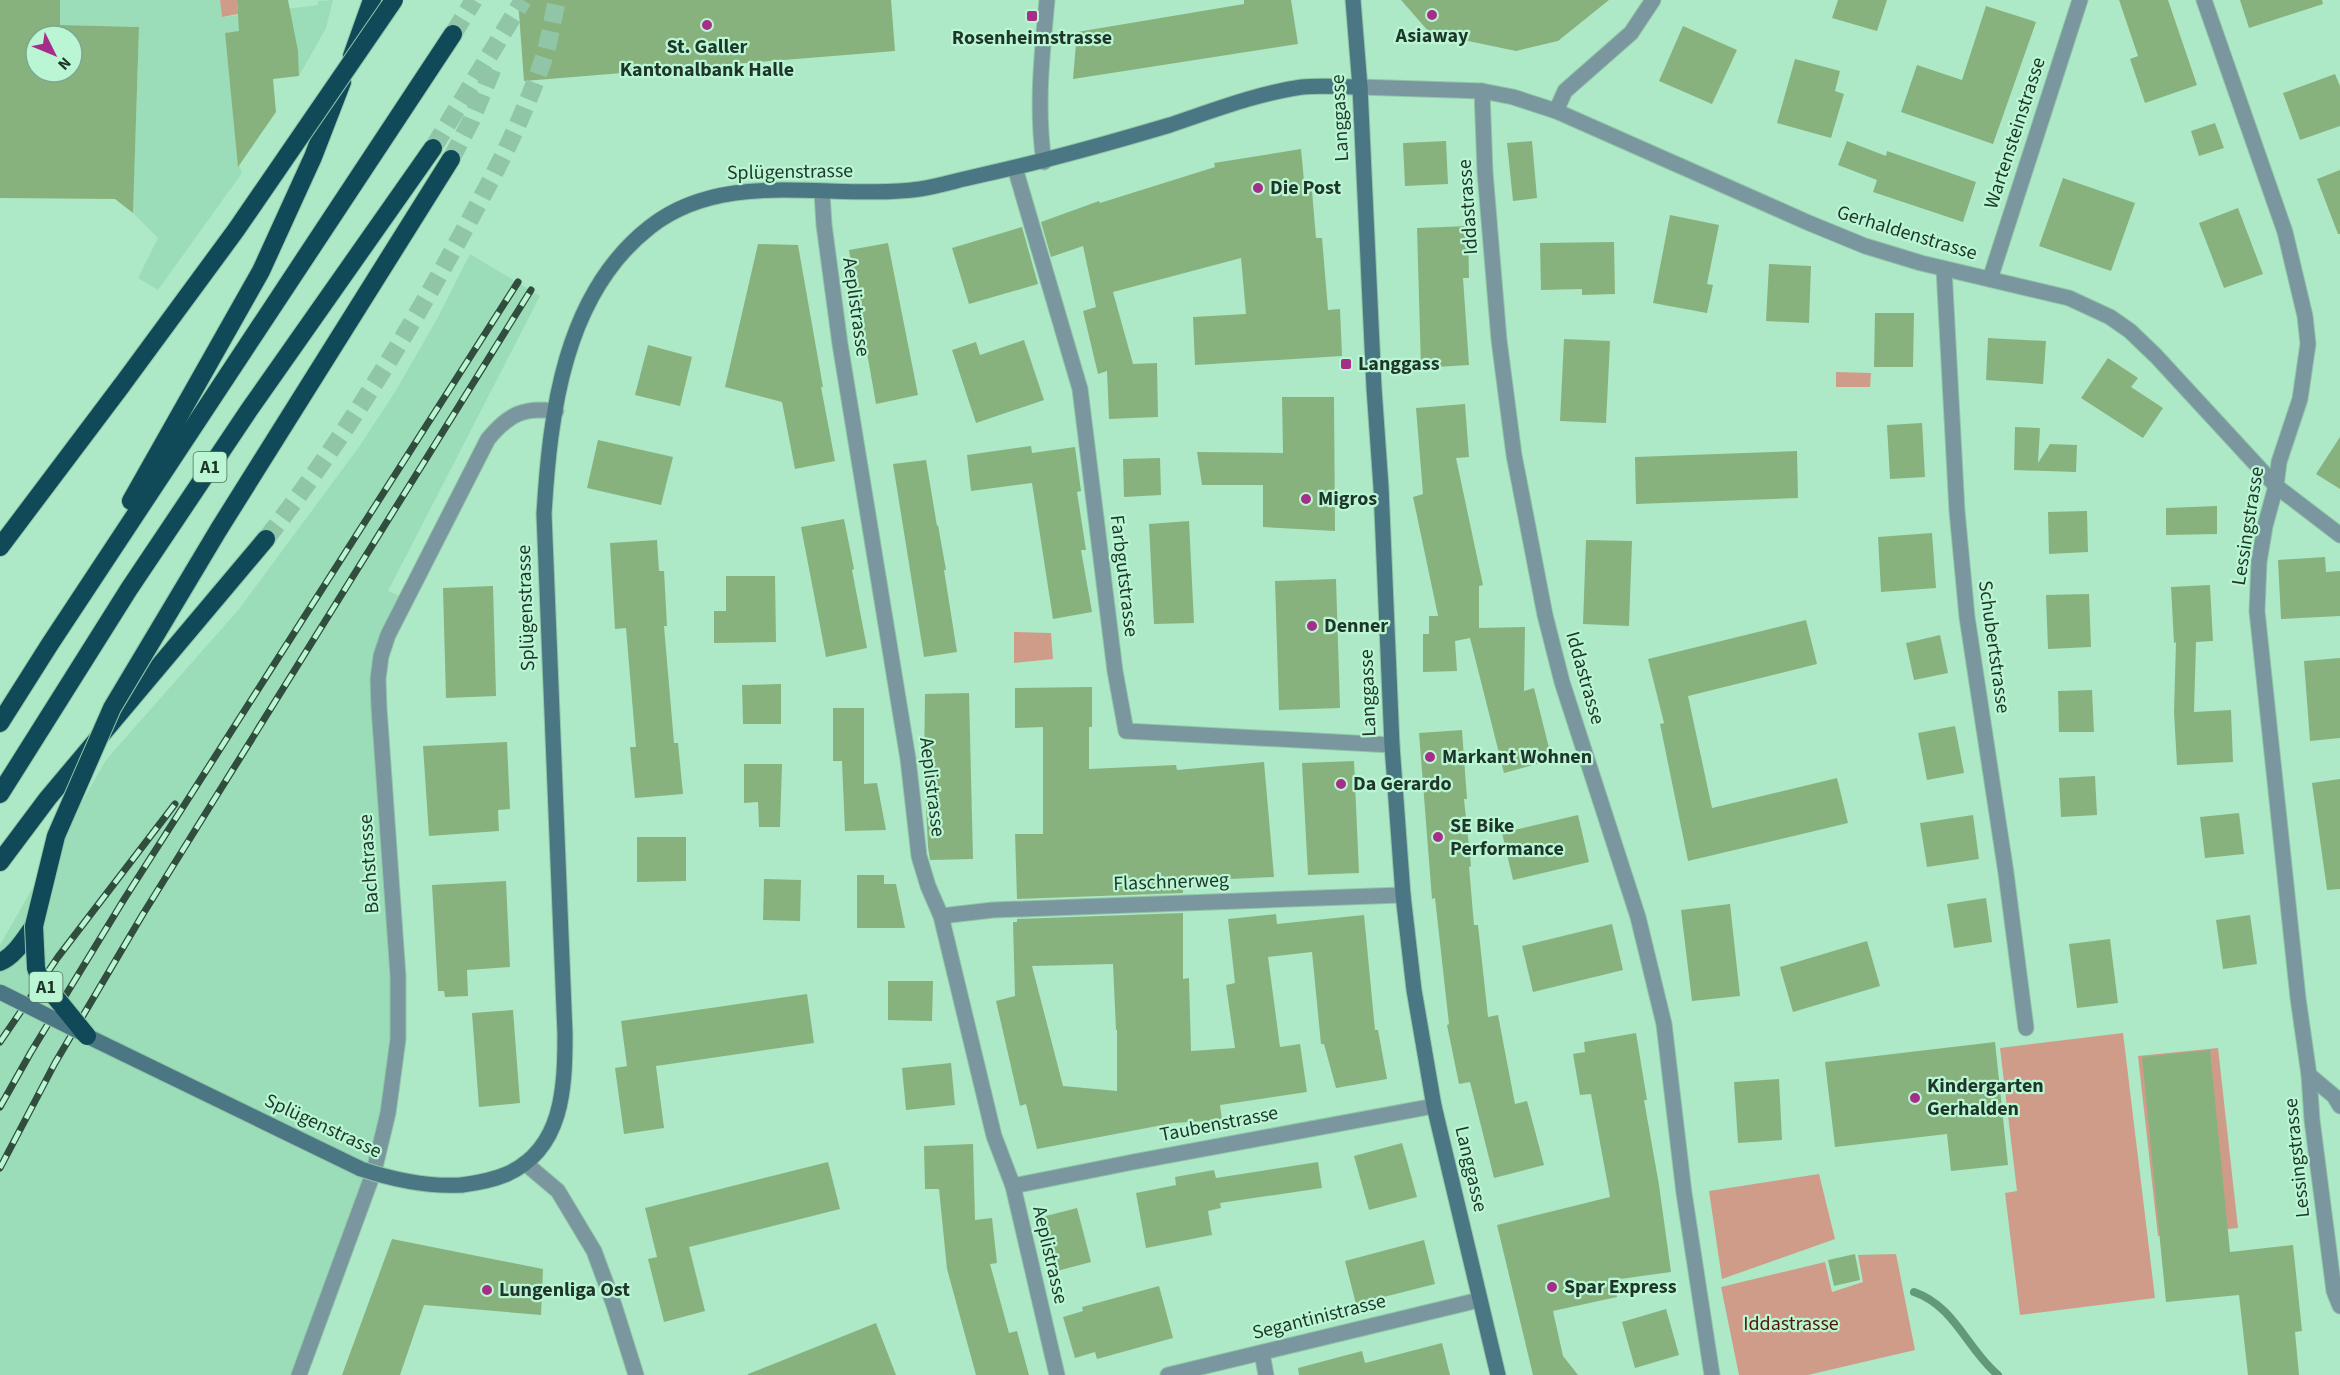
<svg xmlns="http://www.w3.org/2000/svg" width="2340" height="1375" font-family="'Source Sans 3',sans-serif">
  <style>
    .built { fill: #9bddb8 }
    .green { fill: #d09c8a }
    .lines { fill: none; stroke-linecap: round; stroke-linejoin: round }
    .stream { stroke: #62997b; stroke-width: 8 }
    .building { fill: #88b27d; fill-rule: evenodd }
    .motorway-tunnel { stroke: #90c5a7; stroke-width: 18; stroke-dasharray: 18 9; stroke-linecap: butt }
    .minor-casing { stroke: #90c5a7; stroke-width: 17 }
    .tertiary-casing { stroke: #90c5a7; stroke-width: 17 }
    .secondary-casing { stroke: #90c5a7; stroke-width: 17 }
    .motorway-casing { stroke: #90c5a7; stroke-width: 20 }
    .minor { stroke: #7a969f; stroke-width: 15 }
    .tertiary { stroke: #7a969f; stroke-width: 15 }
    .secondary { stroke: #4b7683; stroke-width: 15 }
    .motorway { stroke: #104957; stroke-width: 18 }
    .rail-casing { stroke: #314d3e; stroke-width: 7 }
    .rail { stroke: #baf6d4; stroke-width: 4.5; stroke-dasharray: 14; stroke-linecap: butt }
    .secondary-bridge-casing { stroke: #90c5a7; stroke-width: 17; stroke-linecap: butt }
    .motorway-bridge-casing { stroke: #90c5a7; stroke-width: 20; stroke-linecap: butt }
    .secondary-bridge { stroke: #4b7683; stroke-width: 15 }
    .motorway-bridge { stroke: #104957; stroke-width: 18 }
    .poi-dot { fill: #a52f88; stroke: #baf6d4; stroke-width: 2 }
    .labels { text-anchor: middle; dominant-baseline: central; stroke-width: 4.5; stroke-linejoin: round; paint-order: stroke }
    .shield { fill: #baf6d4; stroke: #4d705c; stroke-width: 1.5 }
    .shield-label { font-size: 18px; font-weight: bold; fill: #1e3629 }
    .poi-label { font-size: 20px; font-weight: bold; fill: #1e3629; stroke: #baf6d4; text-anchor: start }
    .street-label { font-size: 20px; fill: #1e3629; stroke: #baf6d4 }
    .park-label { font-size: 20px; fill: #511600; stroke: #baf6d4 }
  </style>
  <rect width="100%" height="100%" fill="#ade9c7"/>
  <!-- built -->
  <g class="built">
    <polygon points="60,0 220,0 222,17 318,5 318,1 333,0 326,28 299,76 293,25 225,33 238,163 242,173 158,290 138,278 158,238 133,213 139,27 60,25"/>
    <polygon points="470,254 540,296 388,591 405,598 381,656 398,976 388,1113 299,1375 0,1375 0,945 106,760 239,609 359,447 395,392 437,319"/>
  </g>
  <!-- green -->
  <g class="green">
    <polygon points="220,0 237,0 238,14 222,17"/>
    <polygon points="1836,372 1871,373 1870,387 1836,387"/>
    <polygon points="1014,632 1051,633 1053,659 1014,663"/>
    <polygon points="2123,1033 2155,1298 2020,1315 2005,1193 2017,1191 2000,1048"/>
    <polygon points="2218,1048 2238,1228 2158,1236 2138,1056"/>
    <polygon points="1819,1174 1835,1239 1722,1279 1709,1191"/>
    <polygon points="1896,1254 1915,1350 1808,1375 1739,1375 1721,1287 1825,1262 1832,1292 1863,1282 1858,1255"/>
  </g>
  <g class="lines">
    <!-- stream -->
    <path class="stream" d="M1914,1292C1955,1306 1967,1349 1998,1375"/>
  </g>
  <!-- building -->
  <g class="building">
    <path d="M0,0H60V25L139,27L133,213L115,199L0,198ZM36,36H72V72H36Z"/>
    <polygon points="237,0 288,0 298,51 299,76 273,79 276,112 238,167 225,33 239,31"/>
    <polygon points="518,0 891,0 895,51 524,81"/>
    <polygon points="1244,0 1291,0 1298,44 1073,79 1077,32 1244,4"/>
    <polygon points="1401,0 1609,0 1558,41 1516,51 1430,33"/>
    <polygon points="1838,0 1887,0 1877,31 1832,18"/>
    <polygon points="2119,0 2168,0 2197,85 2145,103 2130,59 2138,56"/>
    <polygon points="2240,0 2322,0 2323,4 2249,28"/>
    <polygon points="1986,6 2036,22 1993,144 1901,112 1917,65 1962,80"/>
    <polygon points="1683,26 1737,50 1712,104 1659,81"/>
    <polygon points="1795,59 1840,71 1835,91 1844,94 1831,138 1777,123"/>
    <polygon points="2335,74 2340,86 2340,126 2300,140 2283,93"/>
    <polygon points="2215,123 2224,148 2199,156 2191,131"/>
    <polygon points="1446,141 1448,184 1405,186 1403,143"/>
    <polygon points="1532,141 1537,198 1513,201 1507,143"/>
    <polygon points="1847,141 1886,156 1887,151 1976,182 1963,222 1873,192 1877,180 1838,165"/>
    <polygon points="1301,149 1305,192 1312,191 1316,238 1322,238 1328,310 1340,309 1342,356 1195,365 1193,317 1246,314 1241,258 1113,292 1133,364 1157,363 1158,417 1109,419 1107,371 1098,374 1083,311 1096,307 1083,246 1051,257 1041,222 1099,201 1100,203 1215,167 1214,163"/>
    <polygon points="2340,170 2340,234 2338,234 2317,179"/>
    <polygon points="2063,178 2135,203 2111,271 2039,246"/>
    <polygon points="2238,208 2263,274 2224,288 2199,223"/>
    <polygon points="1670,215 1719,225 1707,284 1713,285 1707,313 1653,303"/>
    <polygon points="1468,226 1469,278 1463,278 1469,365 1421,368 1417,228"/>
    <polygon points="1022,227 1038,284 969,304 952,248"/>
    <polygon points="1614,242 1615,294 1582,295 1582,289 1541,290 1540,243"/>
    <polygon points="888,243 918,395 876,404 849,250"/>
    <polygon points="758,244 798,245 823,387 821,387 835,461 795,469 782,402 725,387"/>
    <polygon points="1769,264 1811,266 1809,323 1766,321"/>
    <polygon points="1875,313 1914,313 1913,367 1874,367"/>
    <polygon points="1988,338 2046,341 2043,384 1986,380"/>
    <polygon points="1564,339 1610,341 1606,423 1560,421"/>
    <polygon points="1024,340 1044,400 976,423 952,350 976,342 980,355"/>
    <polygon points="648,345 692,357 680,406 635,395"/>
    <polygon points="2108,358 2138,378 2131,387 2163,408 2143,438 2081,398"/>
    <polygon points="1282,397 1334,397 1335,531 1263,527 1263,485 1202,485 1197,452 1283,453"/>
    <polygon points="1465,404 1469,457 1456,458 1483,585 1479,586 1479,628 1525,627 1524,691 1534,688 1552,760 1504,773 1470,638 1455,641 1457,671 1423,672 1423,634 1429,634 1429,616 1438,616 1413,497 1423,494 1416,408"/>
    <polygon points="1922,423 1925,477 1890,479 1887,425"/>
    <polygon points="2015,427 2040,428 2038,463 2050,444 2077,445 2076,472 2014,470"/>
    <polygon points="2340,437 2340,489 2316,474"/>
    <polygon points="598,440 673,457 661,505 587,488"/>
    <polygon points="1031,446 1032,453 1075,447 1081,491 1077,492 1086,550 1081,550 1092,612 1053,619 1032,483 971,491 967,455"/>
    <polygon points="1797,451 1798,498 1636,504 1635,457"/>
    <polygon points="1160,458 1161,495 1124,497 1123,459"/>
    <polygon points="926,460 937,526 938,525 946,570 944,570 957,652 924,657 893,464"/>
    <polygon points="2217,506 2217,534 2166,535 2166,508"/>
    <polygon points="2087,511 2088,552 2049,554 2048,512"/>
    <polygon points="844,519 854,569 852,570 867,648 826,657 801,527"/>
    <polygon points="1189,521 1194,623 1154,624 1149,524"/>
    <polygon points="1932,533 1936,588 1881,592 1878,537"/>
    <polygon points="657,540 659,571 664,571 667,626 664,626 674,743 678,743 683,794 635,798 630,747 636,747 626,628 615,629 610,543"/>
    <polygon points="1586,540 1632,541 1629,626 1583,624"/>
    <polygon points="2325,557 2326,572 2340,571 2340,616 2281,619 2278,560"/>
    <polygon points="726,576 775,576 776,642 714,643 714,611 726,611"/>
    <polygon points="1336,579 1340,708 1279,710 1275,581"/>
    <polygon points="2210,585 2213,641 2196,642 2194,712 2231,710 2233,762 2177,765 2174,712 2176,642 2174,643 2171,587"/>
    <polygon points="493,586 496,696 446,698 443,588"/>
    <polygon points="2089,594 2091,647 2048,649 2046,595"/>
    <polygon points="1806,620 1817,664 1688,696 1712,808 1837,778 1848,823 1688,861 1660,724 1664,723 1648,659"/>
    <polygon points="1940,635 1948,673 1914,680 1906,643"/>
    <polygon points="2340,658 2340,738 2310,741 2304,661"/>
    <polygon points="781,684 781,724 743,724 742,685"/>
    <polygon points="1092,687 1092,727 1089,727 1089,769 1176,765 1177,770 1264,762 1274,877 1210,880 1210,875 1186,877 1186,881 1183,883 1183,893 1017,899 1015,834 1043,834 1043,727 1015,728 1015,688"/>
    <polygon points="2092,690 2094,732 2059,732 2058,691"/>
    <polygon points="969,693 973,859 930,860 928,847 924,766 925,694"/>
    <polygon points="833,708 864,708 864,784 877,783 886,830 845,831 842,761 833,761"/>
    <polygon points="1955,726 1964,773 1927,780 1918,733"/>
    <polygon points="1462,730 1467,799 1464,799 1470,855 1471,866 1469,867 1474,925 1478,925 1488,1017 1498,1015 1515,1104 1527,1101 1544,1165 1494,1178 1470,1082 1459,1084 1447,1025 1449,1024 1435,898 1432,899 1419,733"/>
    <polygon points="507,742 510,809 498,810 499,831 429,836 423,746"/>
    <polygon points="1354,761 1359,873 1308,875 1302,763"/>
    <polygon points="744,764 782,764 780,827 759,827 758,802 744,803"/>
    <polygon points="2095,776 2097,815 2061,817 2059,778"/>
    <polygon points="2340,779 2340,889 2327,890 2312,783"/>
    <polygon points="2239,813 2244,854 2205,858 2200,817"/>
    <polygon points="1578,815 1589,862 1513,880 1502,833"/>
    <polygon points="1973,815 1979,859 1927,867 1920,823"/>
    <polygon points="637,837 686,837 686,881 637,882"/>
    <polygon points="857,875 884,875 884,884 896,884 905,928 857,928"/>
    <polygon points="764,879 801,880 800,921 763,920"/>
    <polygon points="506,881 510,967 467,970 468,996 445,997 444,991 438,991 432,885"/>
    <polygon points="1986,898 1992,942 1954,948 1947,904"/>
    <polygon points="1730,904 1740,996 1692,1001 1681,910"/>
    <path d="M1183,913V979L1189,978L1191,1051L1235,1048L1226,985L1235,983L1228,919L1276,914L1277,924L1364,915L1375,1030H1378L1387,1079L1336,1088L1324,1044H1321L1312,952L1268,957L1280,1047L1300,1044L1307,1092L1220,1105L1222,1120L1173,1123L1037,1149L1026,1104L1020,1106L996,1001L1015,996L1013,922H1017V919ZM1113,964L1116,1030H1117V1091L1063,1086L1032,966Z"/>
    <polygon points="2250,915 2257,964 2223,969 2216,920"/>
    <polygon points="1612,924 1623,970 1533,992 1522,946"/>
    <polygon points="2110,939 2118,1003 2077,1008 2069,944"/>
    <polygon points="1867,941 1880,986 1793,1012 1780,967"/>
    <polygon points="888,981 933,981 932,1021 888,1020"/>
    <polygon points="807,994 814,1043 656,1066 664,1128 624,1134 615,1068 627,1066 621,1021"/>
    <polygon points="513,1010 520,1103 479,1107 472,1013"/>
    <polygon points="1636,1033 1647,1100 1644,1100 1659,1185 1671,1272 1613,1280 1617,1297 1553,1311 1563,1356 1578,1375 1533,1375 1497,1225 1610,1197 1591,1094 1580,1095 1573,1054 1585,1052 1584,1042"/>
    <polygon points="1995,1042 2008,1165 1951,1171 1947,1134 1835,1147 1825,1062"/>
    <polygon points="2210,1050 2230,1252 2293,1245 2302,1331 2295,1332 2299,1375 2248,1375 2239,1295 2166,1302 2142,1057"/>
    <polygon points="951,1063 955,1105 906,1110 902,1068"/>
    <polygon points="1779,1079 1782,1140 1738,1143 1734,1082"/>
    <polygon points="1402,1143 1417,1197 1369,1210 1354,1156"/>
    <polygon points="973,1144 975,1220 992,1218 997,1263 990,1264 1009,1333 1017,1331 1029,1375 976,1375 947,1269 939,1189 925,1189 924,1146"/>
    <polygon points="828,1162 840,1209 689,1247 705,1311 664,1322 648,1259 657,1257 645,1208"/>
    <polygon points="1318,1162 1322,1188 1220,1203 1221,1208 1208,1211 1212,1235 1146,1248 1136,1193 1176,1185 1175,1177 1214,1170 1216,1178"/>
    <polygon points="1077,1208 1091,1262 1057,1271 1042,1217"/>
    <polygon points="392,1239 543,1269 541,1315 424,1305 400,1375 342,1375"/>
    <polygon points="1424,1240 1435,1284 1356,1304 1345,1261"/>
    <polygon points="1855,1254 1860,1280 1834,1286 1828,1260"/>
    <polygon points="1159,1286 1173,1338 1097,1359 1095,1352 1075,1358 1063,1317 1083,1311 1082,1307"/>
    <polygon points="1666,1309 1679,1355 1635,1368 1622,1322"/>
    <polygon points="876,1323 896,1375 748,1375 748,1374"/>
    <polygon points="1442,1343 1450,1375 1299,1375 1298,1368 1362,1351 1365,1363"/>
  </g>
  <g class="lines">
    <!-- motorway-tunnel -->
    <g class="motorway-tunnel">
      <polyline points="453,34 474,0"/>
      <polyline points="433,148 523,0"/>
      <polyline points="451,159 471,121 495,63"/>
      <path d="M266,539C332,454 390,363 442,270C479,203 516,138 541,66C549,45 552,22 557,0"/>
    </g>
    <!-- minor casing -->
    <g class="minor-casing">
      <g id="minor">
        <polyline points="2204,0 2285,232 2305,316 2308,344 2300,399 2279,462 2276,486 2265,526 2259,562 2257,611 2298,998 2309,1075 2334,1096 2340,1106"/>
        <polyline points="1482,91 1485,172 1499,340 1514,455 1545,615 1562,682 1638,917 1664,1024 1684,1193 1712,1375"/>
        <polyline points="1556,111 1565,91 1631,33 1653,0"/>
        <path d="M1044,162C1036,108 1042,54 1047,0"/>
        <polyline points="1015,168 1080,389 1115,671 1126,731 1392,745"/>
        <polyline points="822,192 824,225 840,344 908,759 919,856 928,886 941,916 994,1136 1013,1186 1057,1375"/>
        <polyline points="1944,269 1957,511 1967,617 2006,873 2026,1028"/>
        <polyline points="1990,279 2080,0"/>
        <polyline points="941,916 993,910 1403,895"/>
        <polyline points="2309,1075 2312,1120 2334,1291 2340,1306"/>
        <polyline points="525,1163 558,1191 594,1251 614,1305 636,1375"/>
        <polyline points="1013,1186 1133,1162 1434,1106"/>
        <polyline points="1262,1353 1266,1375"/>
        <polyline points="1168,1375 1479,1300"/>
      </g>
    </g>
    <!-- tertiary casing -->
    <g class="tertiary-casing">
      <g id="tertiary">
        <polyline points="1360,87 1482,91 1513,97 1556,111 1809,223 1865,246 1921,263 2069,298 2110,317 2130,331 2156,356 2276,486 2340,535"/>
        <path d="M299,1375L374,1171L388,1113L398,1039V976L379,708L378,679L381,656L388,635L488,439C509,414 523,407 556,411"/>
      </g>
    </g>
    <!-- secondary casing -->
    <g class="secondary-casing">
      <g id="secondary">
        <polyline points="1353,0 1360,87 1374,388 1381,487 1392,745 1403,895 1414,990 1434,1106 1498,1375"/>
        <polyline points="87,1036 361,1169"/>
        <path d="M462,1185C477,1183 493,1180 507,1174C563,1149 565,1088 565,1034L544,514C550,413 564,294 650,227C726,167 831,201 920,189C939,186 958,180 977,176C1042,162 1106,144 1170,125C1212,111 1258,93 1302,87C1321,85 1341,87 1360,87"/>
      </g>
    </g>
    <!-- motorway casing -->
    <g class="motorway-casing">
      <g id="motorway">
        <polyline points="352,56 372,0"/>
        <polyline points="131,501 261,271 313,157 342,82"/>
        <polyline points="219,529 451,159"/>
        <polyline points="0,547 122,385"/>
        <polyline points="0,723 50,644 453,34"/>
        <polyline points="0,794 129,589 249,410 433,148"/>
        <polyline points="0,862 48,798 266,539"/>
        <path d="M0,962C15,956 25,938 34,926"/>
      </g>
    </g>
    <!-- minor -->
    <use href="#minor" class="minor"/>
    <!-- tertiary -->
    <use href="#tertiary" class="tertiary"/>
    <!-- secondary -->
    <use href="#secondary" class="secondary"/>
    <!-- motorway -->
    <use href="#motorway" class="motorway"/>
    <!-- rail casing -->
    <g class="rail-casing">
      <g id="rail">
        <polyline points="0,1042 58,957 175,804"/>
        <polyline points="0,1107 31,1052 123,901 518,282"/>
        <polyline points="0,1168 55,1063 143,914 531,290"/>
      </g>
    </g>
    <!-- rail -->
    <use href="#rail" class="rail"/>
    <!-- secondary-bridge casing -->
    <g class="secondary-bridge-casing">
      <g id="secondary-bridge">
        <polyline points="0,992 84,1034"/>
        <path d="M361,1169C394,1180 427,1187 462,1185"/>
      </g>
    </g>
    <!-- motorway-bridge casing -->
    <g class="motorway-bridge-casing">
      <g id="motorway-bridge">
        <polyline points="122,385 236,230 394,0"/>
        <polyline points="87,1036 39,977 36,968 34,926 56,836 112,708 219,529"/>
      </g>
    </g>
    <!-- secondary-bridge -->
    <use href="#secondary-bridge" class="secondary-bridge"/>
    <!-- motorway-bridge -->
    <use href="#motorway-bridge" class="motorway-bridge"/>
  </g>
  <!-- markers -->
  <g class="poi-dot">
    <circle cx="1432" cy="15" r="6"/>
    <rect x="1026" y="10" width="12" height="12" rx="3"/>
    <circle cx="707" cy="25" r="6"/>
    <circle cx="1258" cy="188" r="6"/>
    <rect x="1340" y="358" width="12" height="12" rx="3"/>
    <circle cx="1306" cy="499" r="6"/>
    <circle cx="1312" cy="626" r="6"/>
    <circle cx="1430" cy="757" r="6"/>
    <circle cx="1341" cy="784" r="6"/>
    <circle cx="1438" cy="837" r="6"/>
    <circle cx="1915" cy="1098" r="6"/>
    <circle cx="1552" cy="1287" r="6"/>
    <circle cx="487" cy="1290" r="6"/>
  </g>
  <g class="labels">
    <!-- shield labels -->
    <g class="shield">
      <rect x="193.5" y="452" width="33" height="30" rx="4.5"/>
      <rect x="29.5" y="972" width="33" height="30" rx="4.5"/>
    </g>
    <g class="shield-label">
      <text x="210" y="467">A1</text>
      <text x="46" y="987">A1</text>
    </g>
    <!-- poi labels -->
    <g class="poi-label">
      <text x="1432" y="36" text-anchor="middle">Asiaway</text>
      <text x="1032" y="38" text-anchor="middle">Rosenheimstrasse</text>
      <text x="707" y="47" text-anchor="middle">St. Galler<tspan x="707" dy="23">Kantonalbank Halle</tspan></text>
      <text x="1270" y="188">Die Post</text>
      <text x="1358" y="364">Langgass</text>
      <text x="1318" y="499">Migros</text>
      <text x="1324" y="626">Denner</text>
      <text x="1442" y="757">Markant Wohnen</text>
      <text x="1353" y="784">Da Gerardo</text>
      <text x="1450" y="826">SE Bike<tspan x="1450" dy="23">Performance</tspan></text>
      <text x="1927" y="1086">Kindergarten<tspan x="1927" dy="23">Gerhalden</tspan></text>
      <text x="1564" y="1287">Spar Express</text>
      <text x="499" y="1290">Lungenliga Ost</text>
    </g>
    <!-- street labels -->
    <g class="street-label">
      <text transform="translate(1340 118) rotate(-93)">Langgasse</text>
      <text transform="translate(2015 133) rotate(-72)">Wartensteinstrasse</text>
      <text transform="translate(790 172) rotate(-1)">Splügenstrasse</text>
      <text transform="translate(1468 207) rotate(-94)">Iddastrasse</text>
      <text transform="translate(1907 233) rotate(17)">Gerhaldenstrasse</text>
      <text transform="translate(856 307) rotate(82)">Aeplistrasse</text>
      <text transform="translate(2248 526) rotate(-81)">Lessingstrasse</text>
      <text transform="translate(1124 576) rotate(83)">Farbgutstrasse</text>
      <text transform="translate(526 608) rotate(-92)">Splügenstrasse</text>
      <text transform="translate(1994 647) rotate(82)">Schubertstrasse</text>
      <text transform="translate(1585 678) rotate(74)">Iddastrasse</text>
      <text transform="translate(1368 693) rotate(-92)">Langgasse</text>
      <text transform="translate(932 787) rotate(83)">Aeplistrasse</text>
      <text transform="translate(369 864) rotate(-94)">Bachstrasse</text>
      <text transform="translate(1171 882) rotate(-2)">Flaschnerweg</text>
      <text transform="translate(1219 1124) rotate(-11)">Taubenstrasse</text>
      <text transform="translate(323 1126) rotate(25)">Splügenstrasse</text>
      <text transform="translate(2297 1158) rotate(-96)">Lessingstrasse</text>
      <text transform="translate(1471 1169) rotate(77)">Langgasse</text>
      <text transform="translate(1050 1255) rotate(77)">Aeplistrasse</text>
      <text transform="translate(1319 1317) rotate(-14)">Segantinistrasse</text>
    </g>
    <!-- park labels -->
    <g class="park-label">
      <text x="1791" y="1324">Iddastrasse</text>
    </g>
  </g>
  <!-- north arrow -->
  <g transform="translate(54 54) rotate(133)"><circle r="28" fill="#baf6d4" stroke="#7ca990" stroke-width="1.5"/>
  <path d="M0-4.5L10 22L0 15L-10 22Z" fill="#a52f88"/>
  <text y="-9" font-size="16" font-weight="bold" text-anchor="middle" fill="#1e3629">N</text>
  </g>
</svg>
